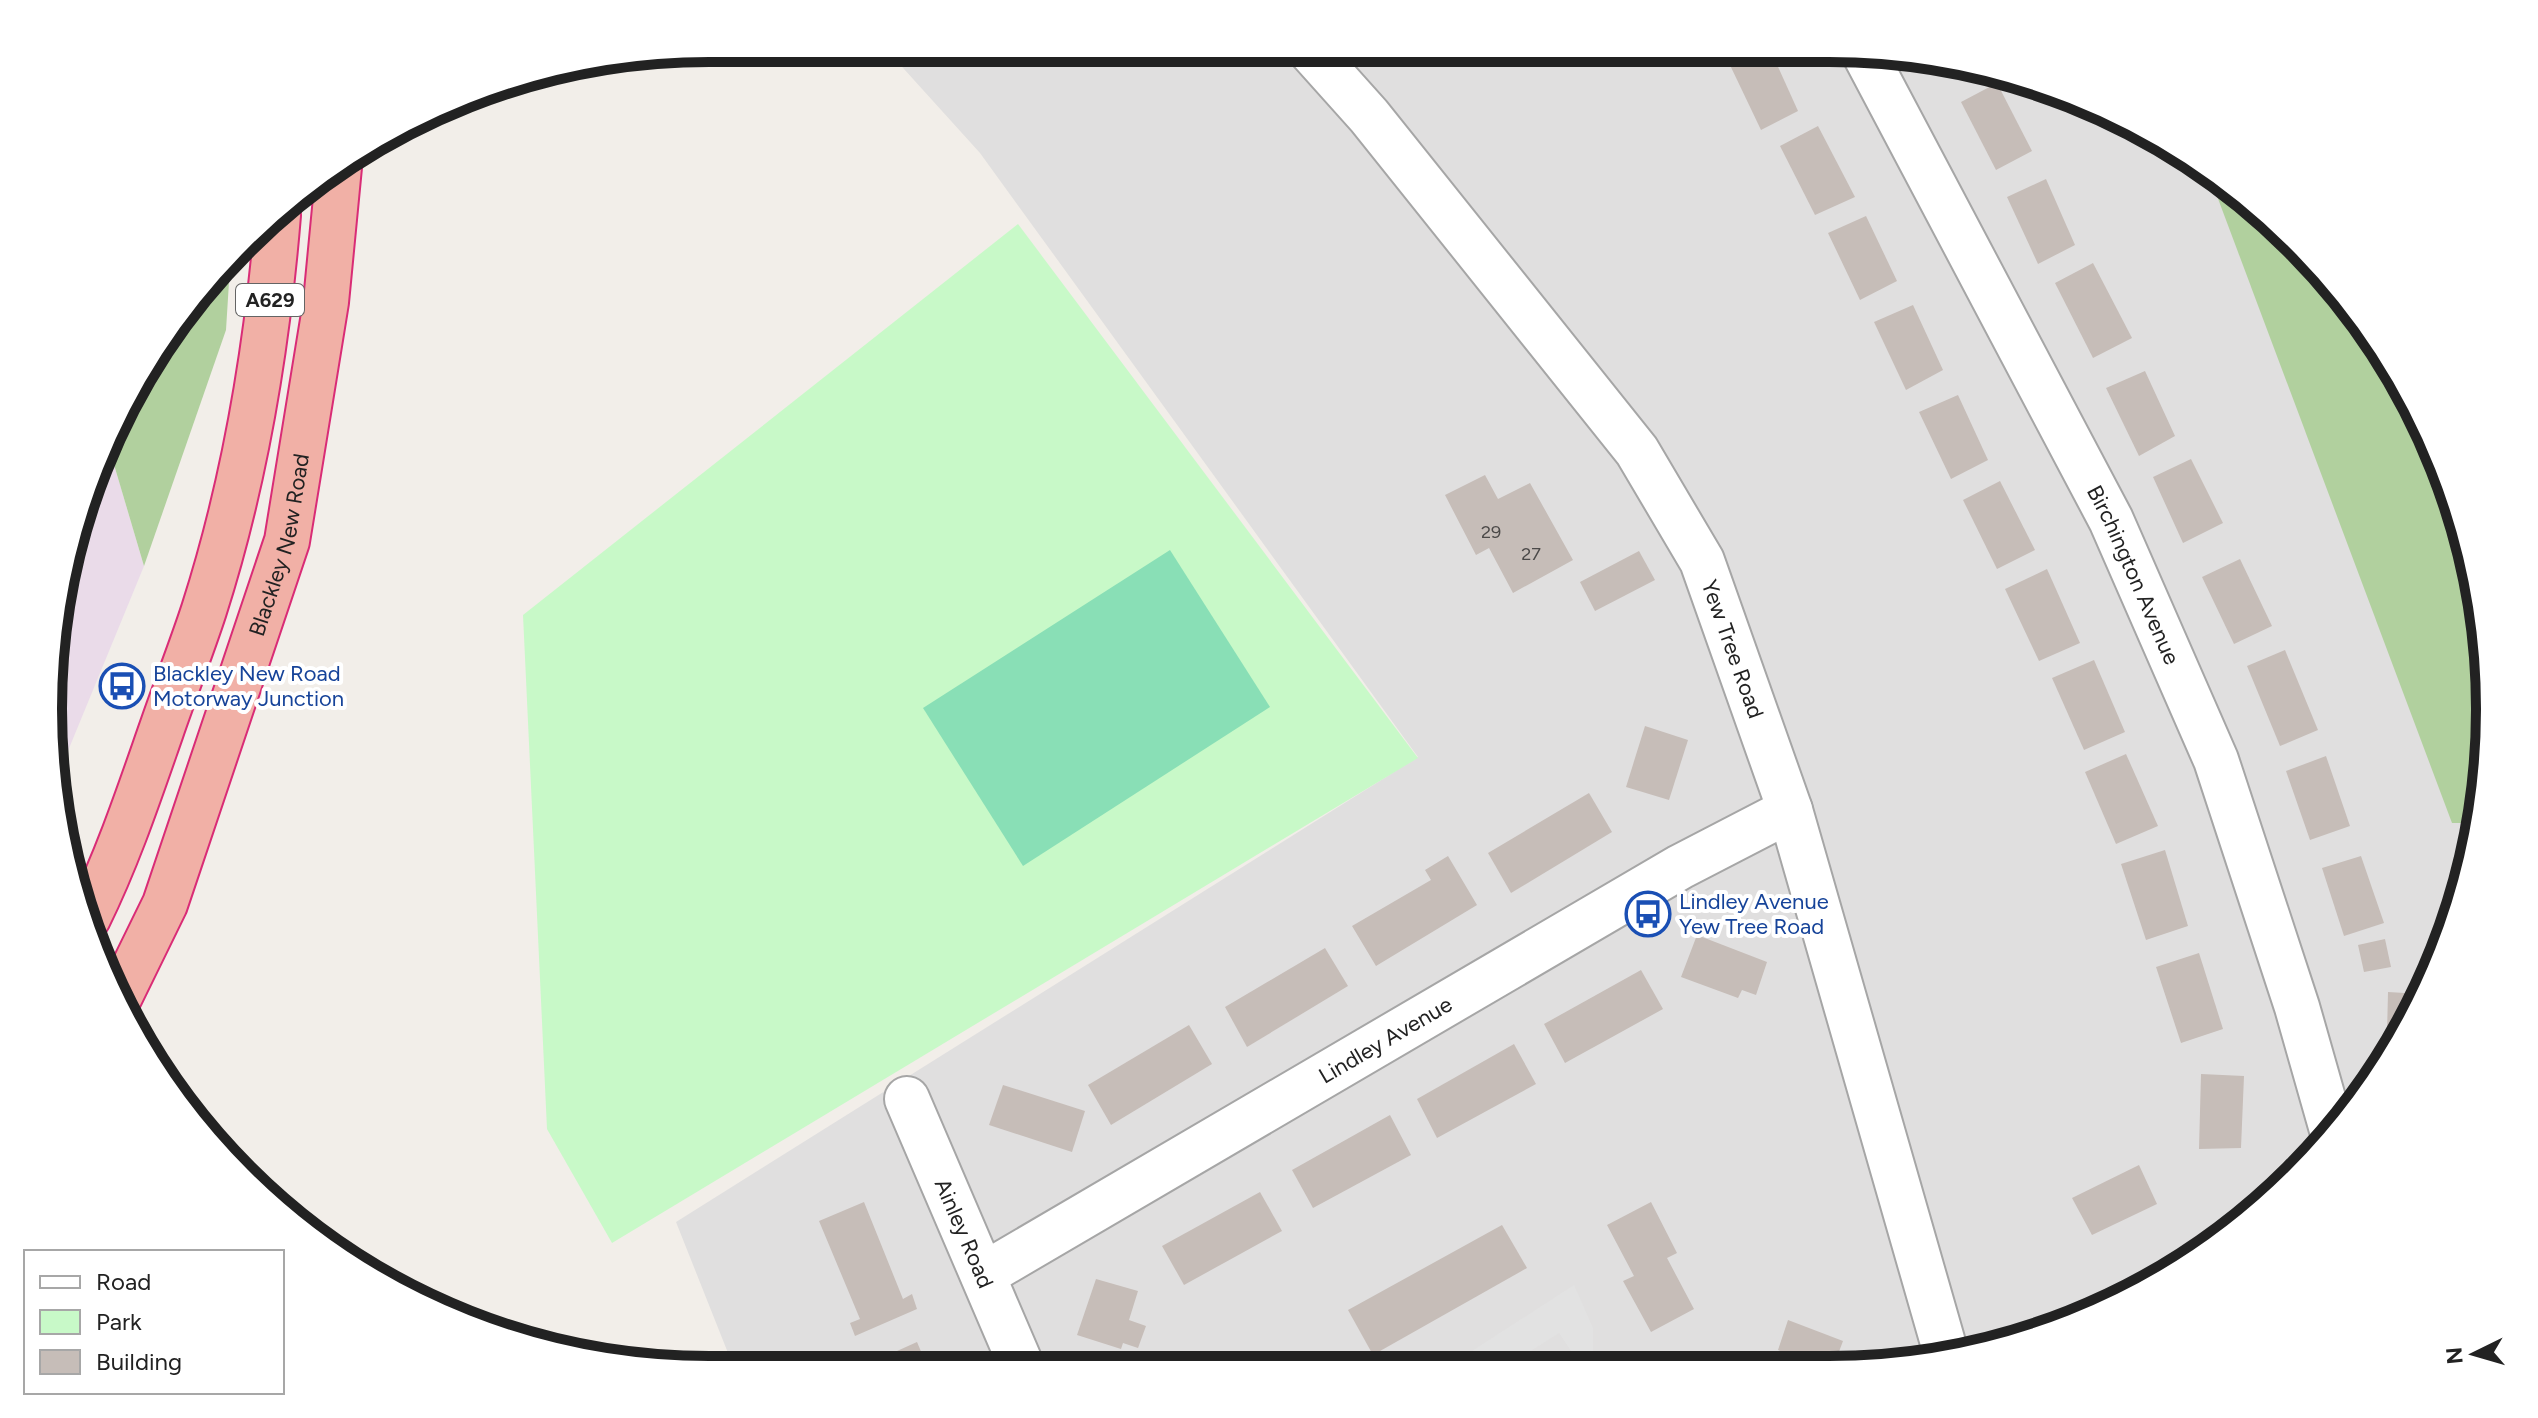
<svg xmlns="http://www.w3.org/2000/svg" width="2538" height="1418" font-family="Figtree,sans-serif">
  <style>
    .residential { fill: #e0dfdf }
    .industrial { fill: #eadbe9 }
    .forest { fill: #b1d09e }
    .park { fill: #c8f9c8 }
    .pitch { fill: #89dfb6 }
    .parking { fill: #e2e2e2 }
    .building { fill: #c6bdb8 }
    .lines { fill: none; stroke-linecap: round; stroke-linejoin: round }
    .minor-casing { stroke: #a6a6a6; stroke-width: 48 }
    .trunk-casing { stroke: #d92c76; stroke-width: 48 }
    .minor { stroke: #fff; stroke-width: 44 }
    .trunk { stroke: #f1b0a6; stroke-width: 44 }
    .labels { text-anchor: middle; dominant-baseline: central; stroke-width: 8; stroke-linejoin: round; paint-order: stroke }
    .number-label { font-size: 18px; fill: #4b4948 }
    .shield { fill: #fff; stroke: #646464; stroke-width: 2 }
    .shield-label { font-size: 20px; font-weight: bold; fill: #222 }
    .street-label { font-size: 22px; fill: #222; stroke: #fff }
    .transit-label { font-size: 22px; fill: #164399; stroke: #fff; text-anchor: start }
    .rim { fill: none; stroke: #222; stroke-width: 10 }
  </style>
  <rect width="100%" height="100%" fill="#f2eee9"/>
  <!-- residential -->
  <polygon class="residential" points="885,48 1872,49 2041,83 2160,137 2265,212 2354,307 2422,417 2468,538 2489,666 2484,796 2455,922 2401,1040 2297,1176 2196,1259 2042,1335 1915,1364 734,1368 676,1222 1418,757 980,153"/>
  <!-- industrial -->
  <polygon class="industrial" points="110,451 144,566 56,780 49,752 71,537"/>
  <!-- forest -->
  <g class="forest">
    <polygon points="2208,172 2265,212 2354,307 2422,417 2468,538 2489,666 2484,796 2478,823 2452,823"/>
    <polygon points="230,266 226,330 144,566 110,451 160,341"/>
  </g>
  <!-- park -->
  <polygon class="park" points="1018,224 1418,758 612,1243 547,1129 523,615"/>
  <!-- pitch -->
  <polygon class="pitch" points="1170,550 1270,707 1023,866 923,708"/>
  <!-- parking -->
  <polygon class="parking" points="1574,1285 1593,1328 1593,1365 1581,1366 1559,1333 1507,1366 1449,1366"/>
  <!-- building -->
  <g class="building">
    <polygon points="1759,49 1770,49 1798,111 1761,130 1729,63"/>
    <polygon points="1937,62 1949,65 1961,67 1944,76"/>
    <polygon points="1997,83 2032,151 1996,170 1961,102"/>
    <polygon points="1818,126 1855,197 1815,215 1780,146"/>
    <polygon points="2046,179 2075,245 2038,264 2007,197"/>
    <polygon points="1866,216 1897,281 1860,300 1828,233"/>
    <polygon points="2093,263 2132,338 2093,358 2055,283"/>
    <polygon points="1913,305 1943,370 1906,390 1874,322"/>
    <polygon points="2145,371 2175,436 2139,456 2106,388"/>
    <polygon points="1958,395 1988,460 1951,479 1919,412"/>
    <polygon points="2191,459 2223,523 2183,543 2153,477"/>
    <polygon points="1485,475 1498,499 1530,483 1573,560 1513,593 1489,548 1476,555 1445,495"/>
    <polygon points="2000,481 2035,550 1997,569 1963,500"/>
    <polygon points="1639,551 1655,580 1595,611 1580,582"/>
    <polygon points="2240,559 2272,626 2234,644 2202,577"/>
    <polygon points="2047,569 2080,643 2039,661 2005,589"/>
    <polygon points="2285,650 2318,730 2280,746 2247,666"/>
    <polygon points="2094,660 2125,732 2084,750 2052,678"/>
    <polygon points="1645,726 1688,740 1669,800 1626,787"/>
    <polygon points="2126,754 2158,826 2116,844 2085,772"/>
    <polygon points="2326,756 2350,826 2310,840 2286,771"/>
    <polygon points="1589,793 1612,832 1511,893 1488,853"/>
    <polygon points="2165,850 2188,926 2146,940 2121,864"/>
    <polygon points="1448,856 1477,905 1376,966 1352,926 1431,880 1425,870"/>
    <polygon points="2361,856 2384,923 2344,936 2322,868"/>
    <polygon points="1697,935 1767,962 1756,995 1742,990 1738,998 1681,977"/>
    <polygon points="2385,939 2391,967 2364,972 2358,945"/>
    <polygon points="1325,948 1348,986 1247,1047 1225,1007"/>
    <polygon points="2199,953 2223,1029 2181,1043 2156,967"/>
    <polygon points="1641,970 1663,1009 1565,1063 1544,1024"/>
    <polygon points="2388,992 2422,994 2403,1035 2387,1034"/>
    <polygon points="1189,1025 1212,1064 1111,1125 1088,1085"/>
    <polygon points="1514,1044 1536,1084 1437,1138 1417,1099"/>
    <polygon points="2201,1074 2244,1076 2241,1148 2199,1149"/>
    <polygon points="1003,1085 1085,1111 1072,1152 989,1125"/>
    <polygon points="1390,1115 1411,1155 1313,1208 1292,1170"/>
    <polygon points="2139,1165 2157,1204 2092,1235 2072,1198"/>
    <polygon points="1260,1192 1282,1231 1184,1285 1162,1246"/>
    <polygon points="864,1202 903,1299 912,1294 917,1309 855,1336 850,1323 860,1319 819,1221"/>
    <polygon points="1651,1202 1677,1253 1667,1258 1694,1309 1651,1332 1623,1281 1634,1276 1607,1225"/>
    <polygon points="1502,1225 1527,1268 1373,1355 1348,1310"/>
    <polygon points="1096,1279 1138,1291 1129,1320 1146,1326 1138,1348 1123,1343 1121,1349 1077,1335"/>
    <polygon points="1788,1320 1843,1341 1834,1365 1813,1365 1778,1350"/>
    <polygon points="917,1342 928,1368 880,1368 877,1360"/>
    <polygon points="1774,1353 1782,1365 1757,1365"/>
  </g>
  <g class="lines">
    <!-- minor casing -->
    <g class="minor-casing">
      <g id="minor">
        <path id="s1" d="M1309,49L1369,116L1637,451L1702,561L1790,810L1947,1357"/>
        <path id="s2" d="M1862,49L2111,520L2216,760L2297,1007L2332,1130"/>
        <path id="s3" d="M907,1099L1022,1367"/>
        <path id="s4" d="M983,1275L1680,867L1790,810"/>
      </g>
    </g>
    <!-- trunk casing -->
    <g class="trunk-casing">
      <g id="trunk">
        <path d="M88,918C118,857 139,794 161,731C175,690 191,650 204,610C245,482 267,349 278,215"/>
        <path id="s5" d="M120,996L165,904L287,541L326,302L339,167"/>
      </g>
    </g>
    <!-- minor -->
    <use href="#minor" class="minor"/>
    <!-- trunk -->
    <use href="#trunk" class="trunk"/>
  </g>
  <!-- icons -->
  <defs>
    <g id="bus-ring" transform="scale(2.3)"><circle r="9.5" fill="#fff" stroke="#1a4fb4" stroke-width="1.5"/><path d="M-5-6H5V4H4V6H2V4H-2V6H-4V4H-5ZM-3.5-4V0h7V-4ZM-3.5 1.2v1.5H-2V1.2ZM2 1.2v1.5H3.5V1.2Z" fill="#1a4fb4"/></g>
  </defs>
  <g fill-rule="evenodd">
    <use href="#bus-ring" x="122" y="686"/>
    <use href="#bus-ring" x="1648" y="914"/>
  </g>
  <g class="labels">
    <!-- number labels -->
    <g class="number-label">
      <text x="1491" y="532">29</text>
      <text x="1531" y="554">27</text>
    </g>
    <!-- shield labels -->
    <rect class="shield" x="236" y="284" width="68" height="32" rx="6"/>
    <g class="shield-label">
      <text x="270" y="300">A629</text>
    </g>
    <!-- street labels -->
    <g class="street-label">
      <text stroke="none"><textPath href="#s5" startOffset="480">Blackley New Road</textPath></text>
      <text stroke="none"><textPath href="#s2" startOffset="592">Birchington Avenue</textPath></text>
      <text stroke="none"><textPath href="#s1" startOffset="740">Yew Tree Road</textPath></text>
      <text stroke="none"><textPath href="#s4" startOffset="466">Lindley Avenue</textPath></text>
      <text stroke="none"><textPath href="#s3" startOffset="146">Ainley Road</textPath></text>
    </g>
    <!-- transit labels -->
    <g class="transit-label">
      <text x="153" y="673">Blackley New Road<tspan x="153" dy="25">Motorway Junction</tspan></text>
      <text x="1679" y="901">Lindley Avenue<tspan x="1679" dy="25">Yew Tree Road</tspan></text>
    </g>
  </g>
  <!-- crop -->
  <path d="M0 0H2538V1418H0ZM709 62H1829A647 647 0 0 1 2476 709V709A647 647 0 0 1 1829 1356H709A647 647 0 0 1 62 709V709A647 647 0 0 1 709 62Z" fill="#fff" fill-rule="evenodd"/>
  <path class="rim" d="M709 62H1829A647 647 0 0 1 2476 709V709A647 647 0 0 1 1829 1356H709A647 647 0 0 1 62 709V709A647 647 0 0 1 709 62Z"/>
  <!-- legend -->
  <rect x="24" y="1250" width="260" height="144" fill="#ffffff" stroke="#a7a7a7" stroke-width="2"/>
  <rect x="40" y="1276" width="40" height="12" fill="#ffffff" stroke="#a7a7a7" stroke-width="2"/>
  <text x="96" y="1290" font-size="24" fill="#222222">Road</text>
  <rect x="40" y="1310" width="40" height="24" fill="#c8f9c8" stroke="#a7a7a7" stroke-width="2"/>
  <text x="96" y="1330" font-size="24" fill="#222222">Park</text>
  <rect x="40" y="1350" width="40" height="24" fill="#c6bdb8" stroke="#a7a7a7" stroke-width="2"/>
  <text x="96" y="1370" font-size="24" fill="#222222">Building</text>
  <!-- north arrow -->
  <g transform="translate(2474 1354) rotate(265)" stroke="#ffffff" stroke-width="6" paint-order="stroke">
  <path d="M0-6L14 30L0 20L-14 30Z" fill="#222222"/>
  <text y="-12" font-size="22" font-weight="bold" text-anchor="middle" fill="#222222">N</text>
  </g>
</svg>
